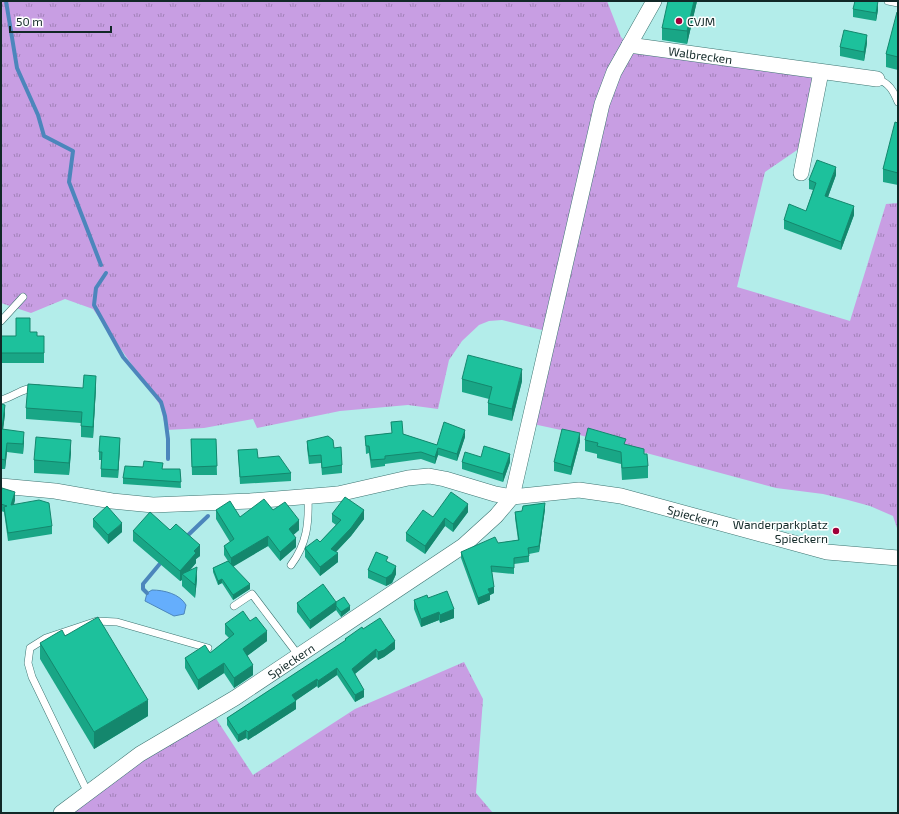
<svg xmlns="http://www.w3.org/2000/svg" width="899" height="814" font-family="'Exo 2',sans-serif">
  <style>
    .grass { fill: url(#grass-tufts) }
    .water { fill: #65aefc; stroke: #4c86bc }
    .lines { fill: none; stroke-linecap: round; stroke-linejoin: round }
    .stream { stroke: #4c86bc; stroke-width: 4 }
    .service-casing { stroke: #3d7471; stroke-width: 8 }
    .minor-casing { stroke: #3d7471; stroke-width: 16 }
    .service { stroke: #fff; stroke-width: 7 }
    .minor { stroke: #fff; stroke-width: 15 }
    .wall { fill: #19a686 }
    .shaded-wall { fill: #14876d }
    .building { fill: #1dc19c; stroke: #14876d }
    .poi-dot { fill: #a0003a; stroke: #fff; stroke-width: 1.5 }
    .labels { text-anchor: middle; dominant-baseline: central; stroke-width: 3; stroke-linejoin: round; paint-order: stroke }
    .poi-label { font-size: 12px; fill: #112827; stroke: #fff; text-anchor: start }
    .street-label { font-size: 12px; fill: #112827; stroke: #fff }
  </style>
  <defs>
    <pattern id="grass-tufts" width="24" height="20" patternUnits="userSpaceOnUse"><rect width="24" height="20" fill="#c89ee3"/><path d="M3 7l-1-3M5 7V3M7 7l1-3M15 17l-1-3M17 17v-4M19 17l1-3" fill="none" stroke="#a181b8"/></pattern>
  </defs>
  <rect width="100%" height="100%" fill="#b3edea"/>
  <!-- grass -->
  <g class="grass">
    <polygon points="1,1 607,1 621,37 629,45 821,72 800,148 765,172 737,287 850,321 886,204 898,203 898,531 893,516 870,506 848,500 823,494 776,488 561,430 533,424 554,333 502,320 489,321 479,325 462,341 449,360 438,409 408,405 340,411 257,428 253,419 204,428 166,430 160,405 93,309 65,299 31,313 1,303"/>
    <polygon points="464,662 483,699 476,793 493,813 69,813 139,763 215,717 253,775 355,709"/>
  </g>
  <!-- water -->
  <path class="water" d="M152,590C164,590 180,594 186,605L184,614L174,616L145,601L147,593Z"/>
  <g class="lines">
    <!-- stream -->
    <g class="stream">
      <polyline points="6,1 17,68 38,115 44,136 73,151 69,182 101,265"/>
      <polyline points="106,273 96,288 94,305 123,357 161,402 165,416 168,439 168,459"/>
      <polyline points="185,538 208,516"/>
      <polyline points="147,593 143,589 143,584 163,560"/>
    </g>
    <!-- service casing -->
    <g class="service-casing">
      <g id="service">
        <polyline points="888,1 898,3"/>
        <path d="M877,79C889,83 893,90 898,102"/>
        <polyline points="1,321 23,297"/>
        <path d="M1,400C14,397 23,387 37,388"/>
        <path d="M291,565C307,544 309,523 308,497"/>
        <polyline points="234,606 252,594 299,656"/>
        <polyline points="88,793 32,677 28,663 30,648 46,638 97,621 117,622 208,648"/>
      </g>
    </g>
    <!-- minor casing -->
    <g class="minor-casing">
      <g id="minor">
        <path id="s1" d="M629,45L877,79"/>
        <polyline points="801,173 821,72"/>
        <path id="s2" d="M1,486L55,491L112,501L153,505L250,501L338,494L408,478L429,476L445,479L495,494L512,497L579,490L621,496L827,552L898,558"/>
        <path id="s3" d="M61,813L140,754L235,698L463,546L496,516L512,497L602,104L614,72L654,1"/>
      </g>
    </g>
    <!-- service -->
    <use href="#service" class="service"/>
    <!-- minor -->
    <use href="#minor" class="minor"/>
  </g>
  <!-- wall -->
  <g class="wall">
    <polygon points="697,1 687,44 662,40 662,28"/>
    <polygon points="853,9 878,10 876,21 853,17"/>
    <polygon points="898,12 898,70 886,67 886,54"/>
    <polygon points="867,43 864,61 840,56 840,47"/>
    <polygon points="898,123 898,185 883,182 883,169"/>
    <polygon points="836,175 828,197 854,215 841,250 784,229 784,220 806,211 813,190 809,189 809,180"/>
    <polygon points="30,332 37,336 44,336 44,363 1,363 1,392 1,336 16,336"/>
    <polygon points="462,379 522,381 512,421 488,415 488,403 489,399 462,392"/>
    <polygon points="96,387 93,438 81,437 81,423 26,419 26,408 83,388"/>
    <polygon points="1,404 5,414 3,429 24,441 23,454 7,452 5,469 1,469"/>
    <polygon points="391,422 403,434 437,445 465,437 457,461 438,455 435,464 421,459 385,464 385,466 371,468 369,453 366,454 365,436 392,433"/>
    <polygon points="191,439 216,439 217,475 192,475"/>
    <polygon points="585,440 626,445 644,454 648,466 648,478 622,480 621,464 597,458 597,454 585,451"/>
    <polygon points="307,441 334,448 342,465 342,473 322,475 321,463 309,464 307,448"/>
    <polygon points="580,441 571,475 554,471 554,462"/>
    <polygon points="120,446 118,478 101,477 101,460 99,460 99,452"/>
    <polygon points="238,450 258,458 291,473 291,481 240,484"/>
    <polygon points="71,452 69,475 34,473 34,460"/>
    <polygon points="481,457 510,462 503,482 462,469 462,462"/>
    <polygon points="180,469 181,488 123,484 123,478"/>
    <polygon points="1,493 15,500 14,505 52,526 52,534 8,541 4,512 1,511"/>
    <polygon points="545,509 539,552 529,554 529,562 514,564 514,574 492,572 494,593 490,595 490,600 478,605 461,558 461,552 498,543 518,540 515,518 515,512"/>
    <polygon points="216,510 240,517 273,510 299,530 293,535 296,547 280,561 268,546 233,566 250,589 233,600 222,583 218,585 213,572 213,568 228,561 224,555 224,546 230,542 216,519"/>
    <polygon points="468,512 453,532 445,526 425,554 406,541 406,533 433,517"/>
    <polygon points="332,514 364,519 351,536 336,552 338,562 320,576 305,557 305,548 320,542 336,525 332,522"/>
    <polygon points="93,519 122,532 108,544 93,527"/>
    <polygon points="133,531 200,556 196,559 196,563 190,570 197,579 195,598 182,586 182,580 180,581 133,541"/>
    <polygon points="388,562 396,574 392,583 386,586 368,578 368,570"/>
    <polygon points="428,598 454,618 440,623 439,620 421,627 414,609 414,600"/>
    <polygon points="336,602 350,610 341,617 336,610 310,629 297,612 297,603"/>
    <polygon points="250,621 267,641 247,656 253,675 234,688 224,673 198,690 185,668 185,658 210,653 229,638 225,634 225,624"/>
    <polygon points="363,629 395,649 384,657 378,660 376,657 355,674 364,697 355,702 337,675 318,688 317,686 295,701 296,709 248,740 246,738 238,742 227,725 227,718 345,641 345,639"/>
    <polygon points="40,643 148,716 94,749 40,659"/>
  </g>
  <!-- shaded-wall -->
  <g class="shaded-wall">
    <polygon points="694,1 697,1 687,44 687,31"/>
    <polygon points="878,1 878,10 876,21 876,13"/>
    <polygon points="867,35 867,43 864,61 864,52"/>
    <polygon points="836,167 836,175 825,205 825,196"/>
    <polygon points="854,206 854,215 841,250 841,242"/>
    <polygon points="522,369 522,381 512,421 512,409"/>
    <polygon points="96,376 96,387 93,438 93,427"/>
    <polygon points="5,405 5,414 2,438 2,429"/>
    <polygon points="465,430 465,437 457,461 457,454"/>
    <polygon points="24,432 24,441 23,454 23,444"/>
    <polygon points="580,433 580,441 571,475 571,467"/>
    <polygon points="120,438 120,446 118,478 118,470"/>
    <polygon points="71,440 71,452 69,475 69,463"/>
    <polygon points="7,443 7,452 5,469 5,460"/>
    <polygon points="438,448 438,455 435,464 435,457"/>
    <polygon points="510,454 510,462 503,482 503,474"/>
    <polygon points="15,492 15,500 11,512 11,505"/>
    <polygon points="545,503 545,509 539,552 539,546"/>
    <polygon points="468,504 468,512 453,532 453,524"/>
    <polygon points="364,510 364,519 351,536 331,557 331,549"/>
    <polygon points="445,518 445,526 425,554 425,546"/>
    <polygon points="299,520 299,530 289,539 289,529"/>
    <polygon points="122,523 122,532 108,544 108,535"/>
    <polygon points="268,536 268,546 231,568 231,558"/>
    <polygon points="296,538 296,547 280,561 280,552"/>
    <polygon points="200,545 200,556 196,559 196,563 185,576 182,574 182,580 180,581 180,571 194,551"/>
    <polygon points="338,553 338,562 320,576 320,567"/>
    <polygon points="396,566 396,574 392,583 386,586 386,578"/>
    <polygon points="197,567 197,579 195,598 195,585"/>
    <polygon points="222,579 222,583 218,585 218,581"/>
    <polygon points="250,584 250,589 233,600 233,595"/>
    <polygon points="494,587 494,593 490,595 490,600 478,605 478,598 488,589"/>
    <polygon points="336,602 336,610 310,629 310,621"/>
    <polygon points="350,606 350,610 341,617 341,612"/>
    <polygon points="454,609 454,618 440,623 440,615"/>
    <polygon points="439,612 439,620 421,627 421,619"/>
    <polygon points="267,631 267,641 243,659 243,649"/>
    <polygon points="395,641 395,649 384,657 378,660 378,652"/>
    <polygon points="376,649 376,657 352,676 352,669"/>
    <polygon points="224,663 224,673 198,690 198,680"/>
    <polygon points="253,665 253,675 234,688 234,678"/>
    <polygon points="337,668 337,675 318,688 318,681"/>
    <polygon points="317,679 317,686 292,703 292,695"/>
    <polygon points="364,690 364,697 355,702 355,695"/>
    <polygon points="148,700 148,716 94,749 94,732"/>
    <polygon points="296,701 296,709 248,740 248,732"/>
    <polygon points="246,730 246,738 238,742 238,735"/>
  </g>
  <!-- building -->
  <g class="building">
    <polygon points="668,1 694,1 687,31 662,28"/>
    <polygon points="855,1 878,1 876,13 853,9"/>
    <polygon points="897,12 898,12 898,57 886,54"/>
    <polygon points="844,30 867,35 864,52 840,47"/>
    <polygon points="895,122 898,123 898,173 883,169"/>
    <polygon points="817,160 836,167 825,196 854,206 841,242 784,220 789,204 806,211 816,183 809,180"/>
    <polygon points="16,318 30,318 30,332 37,332 37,336 44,336 44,353 1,353 1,382 1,336 16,336"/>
    <polygon points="468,355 522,369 512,409 488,403 492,387 462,379"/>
    <polygon points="84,375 96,376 93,427 81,426 82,412 26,408 28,384 83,388"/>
    <polygon points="1,404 5,405 2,429 24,432 23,444 7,443 5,460 1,459"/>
    <polygon points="402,421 403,434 437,445 444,422 465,430 457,454 438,448 435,457 421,452 385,456 385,459 371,460 369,446 366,446 365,436 392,433 391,422"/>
    <polygon points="588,428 626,439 624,444 644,449 644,454 647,454 648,466 622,468 621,452 597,446 598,443 585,440"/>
    <polygon points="562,429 580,433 571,467 554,462"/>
    <polygon points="100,436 120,438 118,470 101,469 102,452 99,452"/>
    <polygon points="328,436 333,440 334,448 341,447 342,465 322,468 321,455 309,456 307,441"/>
    <polygon points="36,437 71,440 69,463 34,460"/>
    <polygon points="191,439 216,439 217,466 192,467"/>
    <polygon points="484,446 510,454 503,474 462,462 465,452 481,457"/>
    <polygon points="257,449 258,458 279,456 291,473 240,477 238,450"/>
    <polygon points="144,461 163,463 162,469 180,469 181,482 123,478 125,466 143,467"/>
    <polygon points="2,488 15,492 11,505 39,500 49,503 52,526 8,533 4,507 7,506 1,504 1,493"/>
    <polygon points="451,492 468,504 453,524 445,518 425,546 406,533 423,510 433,517"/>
    <polygon points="345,497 364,510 351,528 331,549 338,553 320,567 305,548 317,539 320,542 341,520 332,514"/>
    <polygon points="264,499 273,510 285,502 299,520 289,529 296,538 280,552 268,536 231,558 224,546 234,539 216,510 230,501 240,517"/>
    <polygon points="545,503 539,546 528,548 529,556 514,558 514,568 491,566 494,587 488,589 490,593 478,598 461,552 495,537 498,543 519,540 515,512 522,511 523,506"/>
    <polygon points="107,506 122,523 108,535 93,519"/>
    <polygon points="150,512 170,530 176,524 200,545 194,551 196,553 180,571 133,531"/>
    <polygon points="376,552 388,557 386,561 396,566 392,574 386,578 368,570"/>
    <polygon points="228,561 250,584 233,595 222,579 218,581 213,568"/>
    <polygon points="197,567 195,585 182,574"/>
    <polygon points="323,584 336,602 310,621 297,603"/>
    <polygon points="447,591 454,609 440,615 439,612 421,619 414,600 427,595 428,598"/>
    <polygon points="344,597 350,606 341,612 336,606 336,602"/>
    <polygon points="243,611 250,621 256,617 267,631 243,649 253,665 234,678 224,663 198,680 185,658 205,645 210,653 234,634 225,624"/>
    <polygon points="98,617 148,700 94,732 40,643 62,630 65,636"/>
    <polygon points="380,618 395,641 384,650 378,652 376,649 352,669 364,690 355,695 337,668 318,681 317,679 292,695 296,701 248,732 246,730 238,735 227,718 346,640 345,639 362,627 363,629"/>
  </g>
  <!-- markers -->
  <g class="poi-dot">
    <circle cx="679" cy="21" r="4"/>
    <circle cx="836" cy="531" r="4"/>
  </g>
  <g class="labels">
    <!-- poi labels -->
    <g class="poi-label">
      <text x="687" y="21">CVJM</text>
      <text x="828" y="524" text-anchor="end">Wanderparkplatz<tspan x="828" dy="14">Spieckern</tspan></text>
    </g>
    <!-- street labels -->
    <g class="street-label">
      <text stroke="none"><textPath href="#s1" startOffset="72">Walbrecken</textPath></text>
      <text stroke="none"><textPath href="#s2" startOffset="702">Spieckern</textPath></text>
      <text stroke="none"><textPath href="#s3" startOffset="276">Spieckern</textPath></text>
    </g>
  </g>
  <!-- border -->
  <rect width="899" height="814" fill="none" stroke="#112827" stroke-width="4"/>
  <!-- scale -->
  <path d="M10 26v6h101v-6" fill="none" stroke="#112827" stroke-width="2"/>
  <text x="16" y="26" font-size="12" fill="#112827" stroke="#ffffff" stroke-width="3" paint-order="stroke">50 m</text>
</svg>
